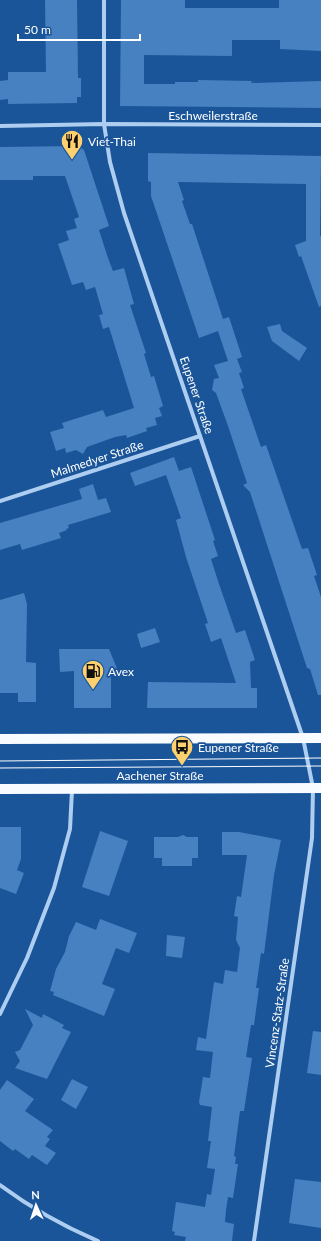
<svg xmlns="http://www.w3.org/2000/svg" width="321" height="1241" font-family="Lato,sans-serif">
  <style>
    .building { fill: #4781c1 }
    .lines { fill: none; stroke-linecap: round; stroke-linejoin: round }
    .minor { stroke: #aecef1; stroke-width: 4 }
    .primary { stroke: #f8fbff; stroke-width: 10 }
    .tram { stroke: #fff; stroke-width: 1 }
    .labels { text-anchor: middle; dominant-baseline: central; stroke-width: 3.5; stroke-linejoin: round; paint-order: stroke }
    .street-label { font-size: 12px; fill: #fff; stroke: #1a5599 }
    .poi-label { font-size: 12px; fill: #fff; stroke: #1a5599; text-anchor: start }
  </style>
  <rect width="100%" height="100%" fill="#1a5599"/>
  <!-- building -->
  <g class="building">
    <polygon points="45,0 77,0 78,78 81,78 81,97 77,97 77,103 8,104 8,99 0,100 0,81 8,80 8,72 46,72"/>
    <polygon points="121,0 185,0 185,8 279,8 279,0 321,0 321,51 280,49 280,40 232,40 232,56 144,55 144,84 175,84 175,82 198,82 198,80 252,81 251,83 321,81 321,108 120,106"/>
    <polygon points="78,146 84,150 109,226 99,230 108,258 113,271 124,268 134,304 130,305 146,353 144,354 151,377 154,376 163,406 159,408 162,416 155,418 157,425 146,428 147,431 127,438 126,435 115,437 87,447 83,454 76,450 66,453 65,448 56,451 50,432 64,428 62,423 103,410 106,417 134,408 109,327 103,329 99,315 103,314 95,287 86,290 83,282 72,285 58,244 69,240 66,231 77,228 74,219 79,217 65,176 33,176 33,180 0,180 0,147"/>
    <polygon points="148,153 321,156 320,236 321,236 321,306 319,307 301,256 299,257 295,245 306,241 306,184 178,182 184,200 182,201 190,224 192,224 223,319 229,317 242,357 237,359 242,372 239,373 244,388 241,389 261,447 266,445 302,549 308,548 317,575 314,576 321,597 321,695 318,695 310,669 307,668 250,492 243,485 247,483 228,426 216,393 212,390 214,379 219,378 214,365 228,361 218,331 199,338 151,196 151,182 148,181"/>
    <polygon points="280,324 282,331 307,348 299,361 272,341 267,327"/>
    <polygon points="174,457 179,471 191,467 215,540 213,541 218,556 211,559 219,584 236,633 245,630 255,660 250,662 251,688 257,688 257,708 147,708 148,682 236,683 221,638 211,642 205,624 208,623 186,557 176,520 181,518 166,475 135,486 130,473"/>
    <polygon points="93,484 98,500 106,498 111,512 68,525 69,528 66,529 67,530 59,533 61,538 22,550 20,544 0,550 0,523 82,499 79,489"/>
    <polygon points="24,593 27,604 26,662 36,663 36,702 18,702 18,693 0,693 0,600"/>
    <polygon points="155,628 160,642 141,648 137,634"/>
    <polygon points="59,649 109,649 118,671 111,672 111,708 74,708 74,671 60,672"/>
    <polygon points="0,827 21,827 21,859 17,870 24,873 16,894 0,888"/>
    <polygon points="100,831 128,841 109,896 82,887"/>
    <polygon points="222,832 239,832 281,840 274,875 264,954 261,953 256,988 259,988 254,1025 251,1025 246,1057 252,1058 244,1111 240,1111 234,1156 236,1157 235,1164 238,1164 233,1198 228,1197 226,1210 225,1222 234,1224 232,1241 185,1241 186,1237 174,1235 175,1232 172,1231 176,1202 205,1207 207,1194 211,1195 215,1169 207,1168 211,1141 208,1141 212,1107 200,1105 199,1102 203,1077 210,1078 213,1052 196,1050 198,1037 206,1039 214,982 223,984 225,970 237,972 240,948 236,940 238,917 234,916 237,896 241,897 247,855 222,855"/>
    <polygon points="183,835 187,837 198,837 198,858 192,858 192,866 162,866 162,858 154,858 154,837 178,837"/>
    <polygon points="100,919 137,933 129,953 116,948 102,984 115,989 104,1016 53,995 54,992 50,991 56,969 65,952 69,936 76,922 96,930"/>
    <polygon points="167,935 185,937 182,958 166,956"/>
    <polygon points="25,1009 42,1018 43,1014 64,1025 62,1028 71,1032 47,1079 15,1068 20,1061 15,1052 20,1050 33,1025"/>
    <polygon points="313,1031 321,1032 321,1075 307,1073"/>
    <polygon points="72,1079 88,1087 76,1109 61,1100"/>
    <polygon points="7,1080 34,1099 25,1111 53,1130 47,1137 50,1139 45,1146 56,1153 47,1165 32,1155 29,1159 15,1149 13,1151 0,1141 0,1090"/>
    <polygon points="295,1179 321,1182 321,1228 289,1223"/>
  </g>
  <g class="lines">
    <!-- minor -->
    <g class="minor">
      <polyline points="104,0 104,124 110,162 124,213 303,738 313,788 312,838 254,1241"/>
      <polyline points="0,126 104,124 321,125"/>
      <polyline points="0,501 200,436"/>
      <polyline points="0,1014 27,958 54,888 70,829 72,790"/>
      <path d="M0,1185C31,1208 63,1226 98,1241"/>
    </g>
    <!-- primary -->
    <g class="primary">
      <polyline points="0,739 321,738"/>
      <polyline points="0,789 321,788"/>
    </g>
    <!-- tram -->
    <g class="tram">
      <polyline points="0,761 321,758"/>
      <polyline points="0,768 321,766"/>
    </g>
  </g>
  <!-- icons -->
  <defs>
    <g id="restaurant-pin" transform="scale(1.15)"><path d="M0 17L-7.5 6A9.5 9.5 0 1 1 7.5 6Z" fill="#ffd16e" stroke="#1a5599"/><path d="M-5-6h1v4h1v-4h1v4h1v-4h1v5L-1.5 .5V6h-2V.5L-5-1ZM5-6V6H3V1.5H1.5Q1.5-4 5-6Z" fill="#111"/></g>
    <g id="fuel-pin" transform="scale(1.15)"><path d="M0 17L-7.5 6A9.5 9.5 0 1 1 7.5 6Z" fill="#ffd16e" stroke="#1a5599"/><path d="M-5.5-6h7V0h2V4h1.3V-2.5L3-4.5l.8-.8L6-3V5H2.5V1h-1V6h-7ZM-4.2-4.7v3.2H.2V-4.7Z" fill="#111"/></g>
    <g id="bus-pin" transform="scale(1.15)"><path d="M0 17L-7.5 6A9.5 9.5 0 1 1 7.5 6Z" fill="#ffd16e" stroke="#1a5599"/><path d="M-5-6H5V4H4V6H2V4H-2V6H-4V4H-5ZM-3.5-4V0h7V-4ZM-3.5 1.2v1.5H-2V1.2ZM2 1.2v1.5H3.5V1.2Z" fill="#111"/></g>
  </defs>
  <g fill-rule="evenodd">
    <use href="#restaurant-pin" x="72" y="141"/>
    <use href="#fuel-pin" x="93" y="671"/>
    <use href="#bus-pin" x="182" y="747"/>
  </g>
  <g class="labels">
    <!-- street labels -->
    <g class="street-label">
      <text x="213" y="115">Eschweilerstraße</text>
      <text transform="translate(197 395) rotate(71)">Eupener Straße</text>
      <text transform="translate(97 459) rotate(-18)">Malmedyer Straße</text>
      <text x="160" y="775">Aachener Straße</text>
      <text transform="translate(277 1013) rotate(-82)">Vincenz-Statz-Straße</text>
    </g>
    <!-- poi labels -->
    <g class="poi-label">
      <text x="88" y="141">Viet-Thai</text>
      <text x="108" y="671">Avex</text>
      <text x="198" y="747">Eupener Straße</text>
    </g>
  </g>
  <!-- north arrow -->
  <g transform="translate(36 1205) rotate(357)" stroke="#1a5599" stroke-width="3" paint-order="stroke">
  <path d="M0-3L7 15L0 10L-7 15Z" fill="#ffffff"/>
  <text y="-6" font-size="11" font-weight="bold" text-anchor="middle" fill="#ffffff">N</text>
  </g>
  <!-- scale -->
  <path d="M18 34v6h122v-6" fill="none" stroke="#ffffff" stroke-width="2"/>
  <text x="24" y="34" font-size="12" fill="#ffffff" stroke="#1a5599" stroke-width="3" paint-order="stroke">50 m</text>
</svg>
